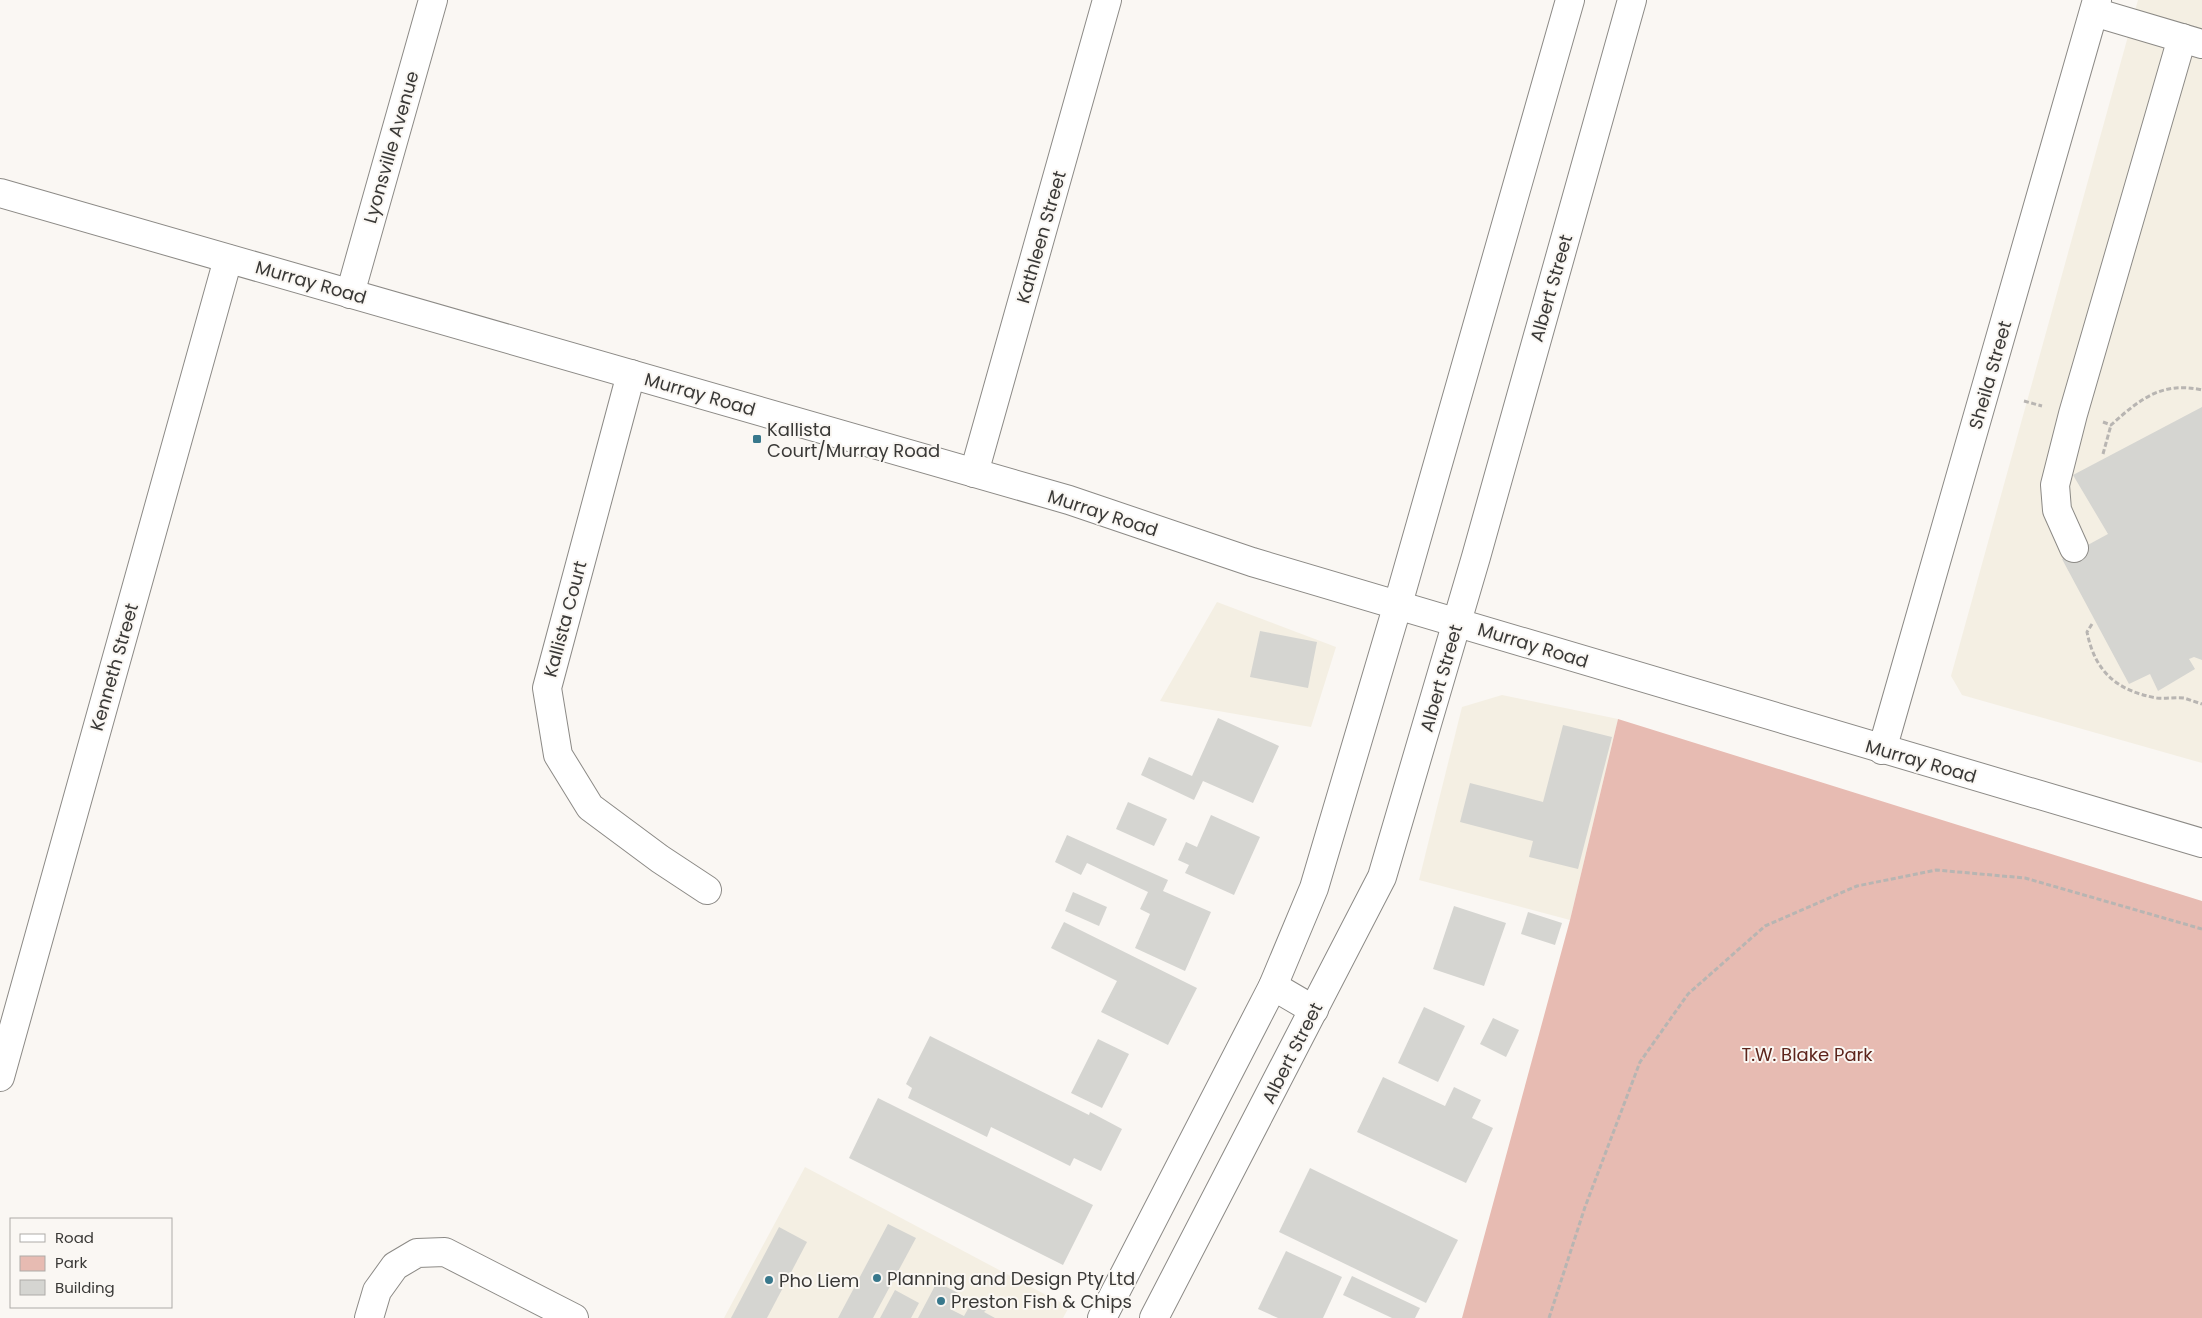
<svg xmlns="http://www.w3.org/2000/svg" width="2202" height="1318" font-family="Poppins,sans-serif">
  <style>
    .built { fill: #f4efe3 }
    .green { fill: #e7bbb2 }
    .building { fill: #d5d5d1 }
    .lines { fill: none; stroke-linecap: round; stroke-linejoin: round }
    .minor-casing { stroke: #8c8a86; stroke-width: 30 }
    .major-casing { stroke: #8c8a86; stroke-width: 30 }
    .highway-casing { stroke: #8c8a86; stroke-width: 30 }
    .path { stroke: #b8b5b2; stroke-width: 3; stroke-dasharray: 5 2.5; stroke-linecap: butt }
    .minor { stroke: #fff; stroke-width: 28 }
    .major { stroke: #fff; stroke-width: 28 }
    .highway { stroke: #fff; stroke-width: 28 }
    .poi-dot { fill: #38788c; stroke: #faf7f3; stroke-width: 2 }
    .labels { text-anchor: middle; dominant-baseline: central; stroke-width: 4; stroke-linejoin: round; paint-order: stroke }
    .street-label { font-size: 18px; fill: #3a3937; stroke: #faf7f3 }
    .poi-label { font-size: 18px; fill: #3a3937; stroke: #faf7f3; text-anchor: start }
    .park-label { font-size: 18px; fill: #5d241b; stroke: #faf7f3 }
  </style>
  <rect width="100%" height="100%" fill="#faf7f3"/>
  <!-- built -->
  <g class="built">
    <polygon points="2138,0 2202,0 2202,763 1962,695 1951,676"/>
    <polygon points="1217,602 1336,647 1311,727 1160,701"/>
    <polygon points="1502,695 1618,719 1570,920 1419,880 1462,707"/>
    <polygon points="805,1167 1069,1307 1063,1318 724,1318"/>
  </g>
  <!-- green -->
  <polygon class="green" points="1618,719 2202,901 2202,1318 1462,1318 1570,920"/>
  <!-- building -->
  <g class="building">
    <polygon points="2202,407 2202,660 2194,657 2189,659 2195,669 2158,691 2150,674 2129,684 2062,559 2108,534 2073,475"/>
    <polygon points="1260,631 1317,642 1308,688 1250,677"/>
    <polygon points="1218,718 1279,746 1253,803 1203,781 1194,800 1141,775 1149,757 1192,776"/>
    <polygon points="1563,725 1612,737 1578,869 1529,857 1533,841 1460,822 1470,783 1543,802"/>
    <polygon points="1128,802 1167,819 1154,846 1116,829"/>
    <polygon points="1211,815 1260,837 1234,895 1185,873 1189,865 1178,860 1186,842 1197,847"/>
    <polygon points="1067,835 1168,880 1163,891 1211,912 1185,971 1135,948 1150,914 1140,909 1148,892 1087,863 1081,875 1055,862"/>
    <polygon points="1073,892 1107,907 1099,926 1065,911"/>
    <polygon points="1454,906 1506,923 1484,986 1433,969"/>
    <polygon points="1528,912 1562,923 1555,945 1521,934"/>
    <polygon points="1064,922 1197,988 1168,1045 1101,1012 1117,981 1051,948"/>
    <polygon points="1424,1007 1465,1026 1438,1082 1398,1063"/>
    <polygon points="1493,1018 1519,1030 1506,1057 1480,1044"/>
    <polygon points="930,1036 1089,1115 1090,1112 1122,1129 1101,1171 1074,1158 1070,1166 991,1127 987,1137 908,1098 912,1088 906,1084"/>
    <polygon points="1098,1039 1129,1054 1102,1108 1071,1093"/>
    <polygon points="1383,1077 1445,1106 1454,1087 1481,1100 1472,1118 1493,1128 1466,1183 1357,1132"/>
    <polygon points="878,1098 1093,1205 1063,1265 849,1158"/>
    <polygon points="1310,1168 1458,1240 1426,1303 1279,1232"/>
    <polygon points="888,1224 916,1238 873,1318 838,1318"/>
    <polygon points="779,1227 807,1242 767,1318 731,1318"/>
    <polygon points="1286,1251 1342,1277 1323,1318 1278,1318 1258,1309"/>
    <polygon points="1352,1276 1420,1308 1415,1318 1392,1318 1343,1295"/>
    <polygon points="937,1282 958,1293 950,1309 964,1316 972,1302 986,1310 984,1312 995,1318 918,1318"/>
    <polygon points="895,1290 919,1303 911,1318 880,1318"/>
  </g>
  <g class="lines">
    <!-- minor casing -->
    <g class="minor-casing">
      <g id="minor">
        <polyline points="2094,12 2202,44"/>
        <polyline points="350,294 433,0"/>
        <polyline points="631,374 547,688 558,755 590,807 660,859 707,890"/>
        <polyline points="974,473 1107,0"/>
        <polyline points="2074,548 2057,510 2055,485 2073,414 2182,38"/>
        <polyline points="1882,750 2097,0"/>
        <polyline points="0,1077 228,259"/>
        <polyline points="369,1318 377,1291 395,1266 417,1253 445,1252 574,1318"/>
      </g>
    </g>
    <!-- major casing -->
    <g class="major-casing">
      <polyline id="major" points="0,193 1069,500 1252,562 2202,843"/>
    </g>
    <!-- highway casing -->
    <g class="highway-casing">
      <g id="highway">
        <polyline points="1273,986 1314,1010"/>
        <polyline points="1102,1318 1273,986 1314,888 1398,604 1570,0"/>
        <polyline points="1154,1318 1382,877 1476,557 1632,0"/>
      </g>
    </g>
    <!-- path -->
    <g class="path">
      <polyline points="2024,401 2042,406"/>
      <path d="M2103,422L2111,425C2140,399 2162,381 2202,390"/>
      <polyline points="2103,454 2111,425"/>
      <path d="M2092,624L2087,632C2095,672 2117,691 2157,698C2166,699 2175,697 2184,698C2190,700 2196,702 2202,704"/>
      <polyline points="1549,1318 1585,1207 1640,1062 1688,994 1765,926 1857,886 1936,870 2025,878 2202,929"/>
    </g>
    <!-- minor -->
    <use href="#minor" class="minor"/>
    <!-- major -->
    <use href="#major" class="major"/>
    <!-- highway -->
    <use href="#highway" class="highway"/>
  </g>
  <!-- markers -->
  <g class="poi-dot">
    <rect x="752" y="434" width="10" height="10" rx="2.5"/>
    <circle cx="877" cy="1278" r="5"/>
    <circle cx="769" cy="1280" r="5"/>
    <circle cx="941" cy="1301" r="5"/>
  </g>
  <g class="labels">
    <!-- street labels -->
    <g class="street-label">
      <text transform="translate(391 147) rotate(-74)">Lyonsville Avenue</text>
      <text transform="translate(1041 237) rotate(-74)">Kathleen Street</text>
      <text transform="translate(311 282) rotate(16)">Murray Road</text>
      <text transform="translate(1551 288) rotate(-74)">Albert Street</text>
      <text transform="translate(1990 375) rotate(-74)">Sheila Street</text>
      <text transform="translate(700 394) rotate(16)">Murray Road</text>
      <text transform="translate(1103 513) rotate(18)">Murray Road</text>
      <text transform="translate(565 619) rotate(-75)">Kallista Court</text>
      <text transform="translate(1533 645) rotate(17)">Murray Road</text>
      <text transform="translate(114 667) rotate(-74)">Kenneth Street</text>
      <text transform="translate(1441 678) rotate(-74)">Albert Street</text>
      <text transform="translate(1921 761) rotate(16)">Murray Road</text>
      <text transform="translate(1292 1053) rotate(-63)">Albert Street</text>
    </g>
    <!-- poi labels -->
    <g class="poi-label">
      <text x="767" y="429">Kallista<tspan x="767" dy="21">Court/Murray Road</tspan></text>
      <text x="887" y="1278">Planning and Design Pty Ltd</text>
      <text x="779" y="1280">Pho Liem</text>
      <text x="951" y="1301">Preston Fish &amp; Chips</text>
    </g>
    <!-- park labels -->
    <g class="park-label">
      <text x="1807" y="1054">T.W. Blake Park</text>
    </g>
  </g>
  <!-- legend -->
  <rect x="10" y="1218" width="162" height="90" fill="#faf7f3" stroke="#adaba8"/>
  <rect x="20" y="1234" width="25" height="8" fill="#ffffff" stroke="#adaba8"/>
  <text x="55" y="1243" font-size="15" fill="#3a3937">Road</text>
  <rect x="20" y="1256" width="25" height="15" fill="#e7bbb2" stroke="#adaba8"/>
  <text x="55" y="1268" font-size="15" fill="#3a3937">Park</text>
  <rect x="20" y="1280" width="25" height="15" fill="#d5d5d1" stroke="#adaba8"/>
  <text x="55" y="1293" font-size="15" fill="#3a3937">Building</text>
</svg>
